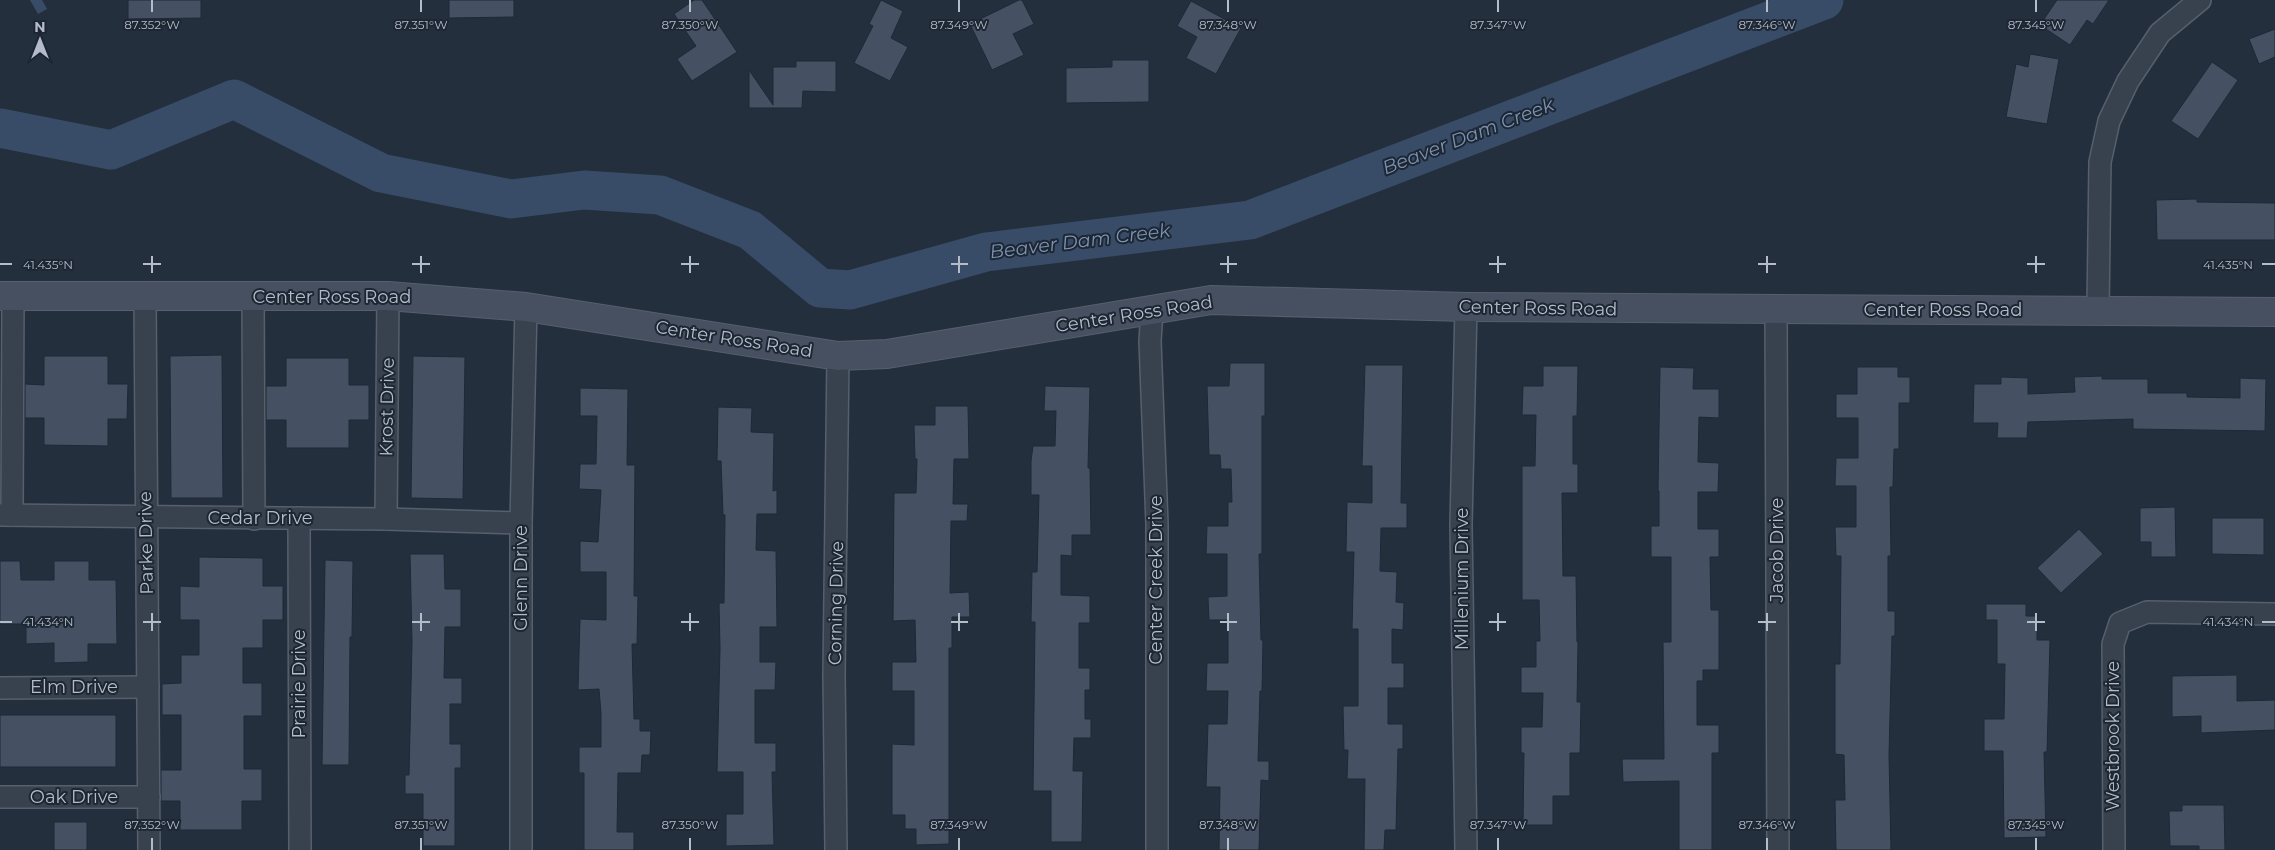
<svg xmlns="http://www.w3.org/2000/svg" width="2275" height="850" font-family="Montserrat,sans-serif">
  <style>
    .water { fill: #394c67 }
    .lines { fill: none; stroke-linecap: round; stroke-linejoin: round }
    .river { stroke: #394c67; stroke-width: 39 }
    .building { fill: #455162; stroke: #1f2835 }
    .street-casing { stroke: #565f6c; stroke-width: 24 }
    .secondary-casing { stroke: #565f6c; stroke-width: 30 }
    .street { stroke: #38414e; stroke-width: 21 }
    .secondary { stroke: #465061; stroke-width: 28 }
    .ticks { fill: none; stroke: #b4bcc9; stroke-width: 2 }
    .labels { text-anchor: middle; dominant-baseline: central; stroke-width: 4; stroke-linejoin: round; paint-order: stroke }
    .street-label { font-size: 18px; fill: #b4bcc9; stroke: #1d2633 }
    .water-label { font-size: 19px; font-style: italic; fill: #7c92b1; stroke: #1d2633 }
    .ticks-label { font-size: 12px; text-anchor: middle; fill: #b4bcc9; stroke: #1d2633; stroke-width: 4; stroke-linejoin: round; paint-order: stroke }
  </style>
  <rect width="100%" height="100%" fill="#242f3e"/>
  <!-- water -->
  <polygon class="water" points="30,0 42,0 47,9 38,14"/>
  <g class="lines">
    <!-- river -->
    <polyline class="river" points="0,128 111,150 234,99 381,173 511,199 584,190 660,195 750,230 820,288 850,290 986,252 1250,220 1824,0"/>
  </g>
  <!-- building -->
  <g class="building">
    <polygon points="128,0 201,0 201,18 128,19"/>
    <polygon points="449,0 514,0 514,17 449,18"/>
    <polygon points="694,0 702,0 737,52 692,81 677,59 696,46 674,14"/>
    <polygon points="881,0 903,11 891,38 908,47 890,81 854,63 873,26 869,24"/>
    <polygon points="1019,0 1022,0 1034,24 1013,34 1024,55 992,70 970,24"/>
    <polygon points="2057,0 2109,0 2093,24 2087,20 2070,45 2040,25"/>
    <polygon points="1191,1 1241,28 1216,74 1186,58 1197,37 1177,26"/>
    <polygon points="2275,29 2275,57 2259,64 2249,39"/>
    <polygon points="2030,54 2059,59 2047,124 2006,117 2016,64 2028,67"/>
    <polygon points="1112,60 1149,60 1149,102 1066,103 1066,68 1112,67"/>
    <polygon points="796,61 836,61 836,92 803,91 802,108 749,108 749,70 773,105 773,67 796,67"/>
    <polygon points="2212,62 2238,80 2198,139 2171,121"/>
    <polygon points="2197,199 2197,202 2275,203 2275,240 2157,240 2156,200"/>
    <polygon points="222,355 223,498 171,498 170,356"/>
    <polygon points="44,356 108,356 108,384 128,384 127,419 108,419 108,446 44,445 44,418 25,418 25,384 44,385"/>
    <polygon points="413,356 465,357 463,499 411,498"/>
    <polygon points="286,358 349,358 349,385 369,385 369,420 349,420 349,448 286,448 286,420 266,420 266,386 286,386"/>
    <polygon points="1230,363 1265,363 1265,416 1262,416 1262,554 1259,554 1261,640 1263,640 1262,691 1260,691 1258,761 1269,761 1269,781 1261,780 1259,850 1219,850 1220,787 1206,787 1208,724 1227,724 1228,691 1206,691 1207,663 1228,663 1228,620 1209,620 1208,597 1227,596 1227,554 1206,554 1207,526 1228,526 1228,502 1232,502 1231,469 1221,469 1220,455 1209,455 1207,386 1229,386"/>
    <polygon points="1365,365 1403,365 1401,503 1407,503 1407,528 1381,528 1380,571 1397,572 1396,602 1404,603 1403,630 1392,629 1392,663 1404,663 1404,688 1388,688 1388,724 1403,724 1403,749 1398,749 1396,830 1385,830 1384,850 1364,850 1365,779 1347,779 1348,750 1344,750 1343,706 1358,706 1358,629 1352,629 1354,552 1346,552 1347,502 1372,503 1372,466 1362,466"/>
    <polygon points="1543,366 1578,366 1577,416 1573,416 1573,464 1578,464 1578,493 1562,493 1563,576 1576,576 1577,642 1578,642 1577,702 1581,702 1580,753 1570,753 1570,796 1553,796 1553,825 1523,825 1524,753 1521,753 1521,727 1542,727 1543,693 1521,693 1521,667 1536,667 1536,641 1540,641 1539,600 1522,600 1522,466 1535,466 1536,415 1522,415 1523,386 1543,386"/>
    <polygon points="1660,367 1694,368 1693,389 1719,389 1719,418 1699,417 1698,462 1719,463 1718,492 1698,492 1698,529 1719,529 1719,557 1710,557 1711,610 1719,610 1719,670 1703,670 1703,681 1697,681 1697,725 1719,725 1719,753 1712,753 1712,850 1679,850 1679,781 1623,782 1622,759 1664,759 1663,642 1671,642 1671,557 1651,557 1651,526 1659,526 1659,491 1658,491"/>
    <polygon points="1857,367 1898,367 1898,377 1910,377 1910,403 1899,403 1899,449 1894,449 1893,487 1890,487 1891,556 1888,556 1888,611 1895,611 1895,636 1892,636 1889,755 1891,850 1836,850 1835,800 1845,800 1844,755 1835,754 1835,664 1840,664 1841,556 1836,556 1835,527 1856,527 1856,486 1835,486 1836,458 1858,458 1858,418 1836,418 1836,394 1857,394"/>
    <polygon points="2102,376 2102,379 2148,379 2148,393 2187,393 2187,397 2240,398 2240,378 2266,379 2265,431 2133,429 2133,419 2028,422 2027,438 1997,438 1998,423 1973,423 1974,384 2001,384 2001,377 2028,378 2028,394 2075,392 2074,377"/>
    <polygon points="1045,386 1090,387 1088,468 1090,468 1091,535 1072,535 1072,556 1061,555 1061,595 1090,596 1090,623 1079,623 1079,668 1090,668 1090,690 1085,690 1085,719 1091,719 1091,738 1074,738 1073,771 1083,771 1082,842 1051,842 1051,791 1033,791 1035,622 1031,622 1032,572 1037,572 1039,495 1031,495 1031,461 1033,446 1055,446 1056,411 1044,411"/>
    <polygon points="580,388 628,389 627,465 635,465 634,596 638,596 637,644 632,644 634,719 640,719 640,731 651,731 650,755 642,755 641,773 618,773 617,832 634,832 634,850 584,850 584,773 579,773 579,747 601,747 601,713 599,689 578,690 580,619 606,620 606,572 580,572 580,541 598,542 601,490 579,489 580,464 596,464 597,416 580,416"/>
    <polygon points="935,406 968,406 969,459 954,459 953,504 968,504 967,521 951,521 950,593 969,592 970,617 952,617 952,648 949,648 949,844 916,845 916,829 905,829 905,815 892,815 892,744 914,745 914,691 892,691 892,662 916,662 915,620 893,621 894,493 916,493 917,459 915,459 914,425 935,425"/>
    <polygon points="718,407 752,408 751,432 774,433 773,491 777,490 777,514 757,514 756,550 776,551 777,627 760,627 760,662 776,662 775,690 755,690 755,743 776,743 776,772 772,772 774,845 726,846 726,814 743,814 743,772 717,772 720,649 719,603 724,603 725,515 723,515 721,461 717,461"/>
    <polygon points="2175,507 2176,557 2151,557 2151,542 2140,542 2140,508"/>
    <polygon points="2212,518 2264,518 2264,555 2212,554"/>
    <polygon points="2079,529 2103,554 2061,593 2037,568"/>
    <polygon points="410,554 444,554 445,589 461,589 461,627 445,627 444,678 462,678 462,704 450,704 450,744 461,744 461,768 455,768 455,846 423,846 423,794 405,794 405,775 409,775 412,642"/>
    <polygon points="199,557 263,558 263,586 283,586 283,620 263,620 263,648 243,648 243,683 262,683 262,716 244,716 244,769 262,769 262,801 242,801 242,830 180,830 180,801 161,801 161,770 181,770 181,715 162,715 162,684 181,683 181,655 199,655 199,620 180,620 180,586 199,587"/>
    <polygon points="325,560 353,561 352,637 350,637 349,765 322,765"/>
    <polygon points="0,561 20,561 21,580 54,580 54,561 89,561 89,580 116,580 117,644 88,644 88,662 54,663 54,643 26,644 26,624 0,624"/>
    <polygon points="1986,604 2026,604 2026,616 2037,616 2037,640 2050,640 2047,752 2044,752 2046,837 2004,838 2003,751 1984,751 1984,719 2004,719 2005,664 1997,664 1997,620 1986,620"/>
    <polygon points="2237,675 2237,701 2275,700 2275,730 2201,733 2201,716 2172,717 2172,676"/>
    <rect x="0" y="715" width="116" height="52"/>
    <polygon points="2182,805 2224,805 2225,850 2199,850 2199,846 2170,846 2169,811 2182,811"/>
    <rect x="54" y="822" width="33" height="28"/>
  </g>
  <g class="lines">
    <!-- street casing -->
    <g class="street-casing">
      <g id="street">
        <polyline points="145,297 149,850"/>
        <polyline points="253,297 254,519"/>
        <polyline points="1152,310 1150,341 1157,524 1157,850"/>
        <polyline points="1776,310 1778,850"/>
        <polyline points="2098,310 2100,162 2109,121 2128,81 2160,33 2200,0"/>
        <polyline points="0,515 386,519 521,523"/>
        <polyline points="12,515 13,296"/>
        <polyline points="299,518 300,850"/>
        <polyline points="386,519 388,296"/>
        <polyline points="0,688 148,687"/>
        <polyline points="0,797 149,797"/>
        <polyline points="521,850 521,523 526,307"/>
        <polyline points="836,850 834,673 838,356"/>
        <polyline points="1466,850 1461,525 1466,307"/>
        <polyline points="2114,850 2113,644 2120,623 2147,612 2275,614"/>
      </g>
    </g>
    <!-- secondary casing -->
    <g class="secondary-casing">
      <polyline id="secondary" points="0,296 388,296 526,307 838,356 887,354 1211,300 1466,307 2275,312"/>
    </g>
    <!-- street -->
    <use href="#street" class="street"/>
    <!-- secondary -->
    <use href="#secondary" class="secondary"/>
  </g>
  <!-- ticks -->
  <path class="ticks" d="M152,0V12M421,0V12M690,0V12M959,0V12M1228,0V12M1498,0V12M1767,0V12M2036,0V12M152,256V273M421,256V273M690,256V273M959,256V273M1228,256V273M1498,256V273M1767,256V273M2036,256V273M0,264H12M143,264H161M412,264H430M681,264H699M951,264H968M1220,264H1237M1489,264H1506M1758,264H1776M2027,264H2045M2262,264H2275M152,613V631M421,613V631M690,613V631M959,613V631M1228,613V631M1498,613V631M1767,613V631M2036,613V631M0,622H12M143,622H161M412,622H430M681,622H699M951,622H968M1220,622H1237M1489,622H1506M1758,622H1776M2027,622H2045M2262,622H2275M152,838V850M421,838V850M690,838V850M959,838V850M1228,838V850M1498,838V850M1767,838V850M2036,838V850"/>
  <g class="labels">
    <!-- street labels -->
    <g class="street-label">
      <text x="332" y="297">Center Ross Road</text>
      <text transform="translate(1538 308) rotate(1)">Center Ross Road</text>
      <text x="1943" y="310">Center Ross Road</text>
      <text transform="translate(1134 314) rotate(-9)">Center Ross Road</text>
      <text transform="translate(734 339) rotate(9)">Center Ross Road</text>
      <text transform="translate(387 407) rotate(-89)">Krost Drive</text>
      <text x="260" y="518">Cedar Drive</text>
      <text transform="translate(146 543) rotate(-91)">Parke Drive</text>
      <text transform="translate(1777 550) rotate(-90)">Jacob Drive</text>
      <text transform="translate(521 578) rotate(-90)">Glenn Drive</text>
      <text transform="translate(1462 579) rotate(-90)">Millenium Drive</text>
      <text transform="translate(1156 580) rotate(-90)">Center Creek Drive</text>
      <text transform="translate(836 603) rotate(-89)">Corning Drive</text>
      <text transform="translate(299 684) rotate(-90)">Prairie Drive</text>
      <text x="74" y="687">Elm Drive</text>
      <text transform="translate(2113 736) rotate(-90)">Westbrook Drive</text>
      <text x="74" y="797">Oak Drive</text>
    </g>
    <!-- water labels -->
    <g class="water-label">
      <text transform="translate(1468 136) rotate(-21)">Beaver Dam Creek</text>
      <text transform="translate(1080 241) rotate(-7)">Beaver Dam Creek</text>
    </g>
  </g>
  <g class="ticks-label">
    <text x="152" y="29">87.352°W</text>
    <text x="421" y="29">87.351°W</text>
    <text x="690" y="29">87.350°W</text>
    <text x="959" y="29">87.349°W</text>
    <text x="1228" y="29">87.348°W</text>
    <text x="1498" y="29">87.347°W</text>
    <text x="1767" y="29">87.346°W</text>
    <text x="2036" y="29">87.345°W</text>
    <text x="48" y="269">41.435°N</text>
    <text x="2228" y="269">41.435°N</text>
    <text x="48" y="626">41.434°N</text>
    <text x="2228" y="626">41.434°N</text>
    <text x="152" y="829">87.352°W</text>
    <text x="421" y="829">87.351°W</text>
    <text x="690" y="829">87.350°W</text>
    <text x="959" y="829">87.349°W</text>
    <text x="1228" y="829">87.348°W</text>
    <text x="1498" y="829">87.347°W</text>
    <text x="1767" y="829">87.346°W</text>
    <text x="2036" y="829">87.345°W</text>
  </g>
  <!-- north arrow -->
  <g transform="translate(40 40)" stroke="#1d2633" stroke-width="4" paint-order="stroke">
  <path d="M0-4L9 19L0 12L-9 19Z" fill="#b4bcc9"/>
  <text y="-8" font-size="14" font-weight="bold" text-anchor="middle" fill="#b4bcc9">N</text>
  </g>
</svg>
